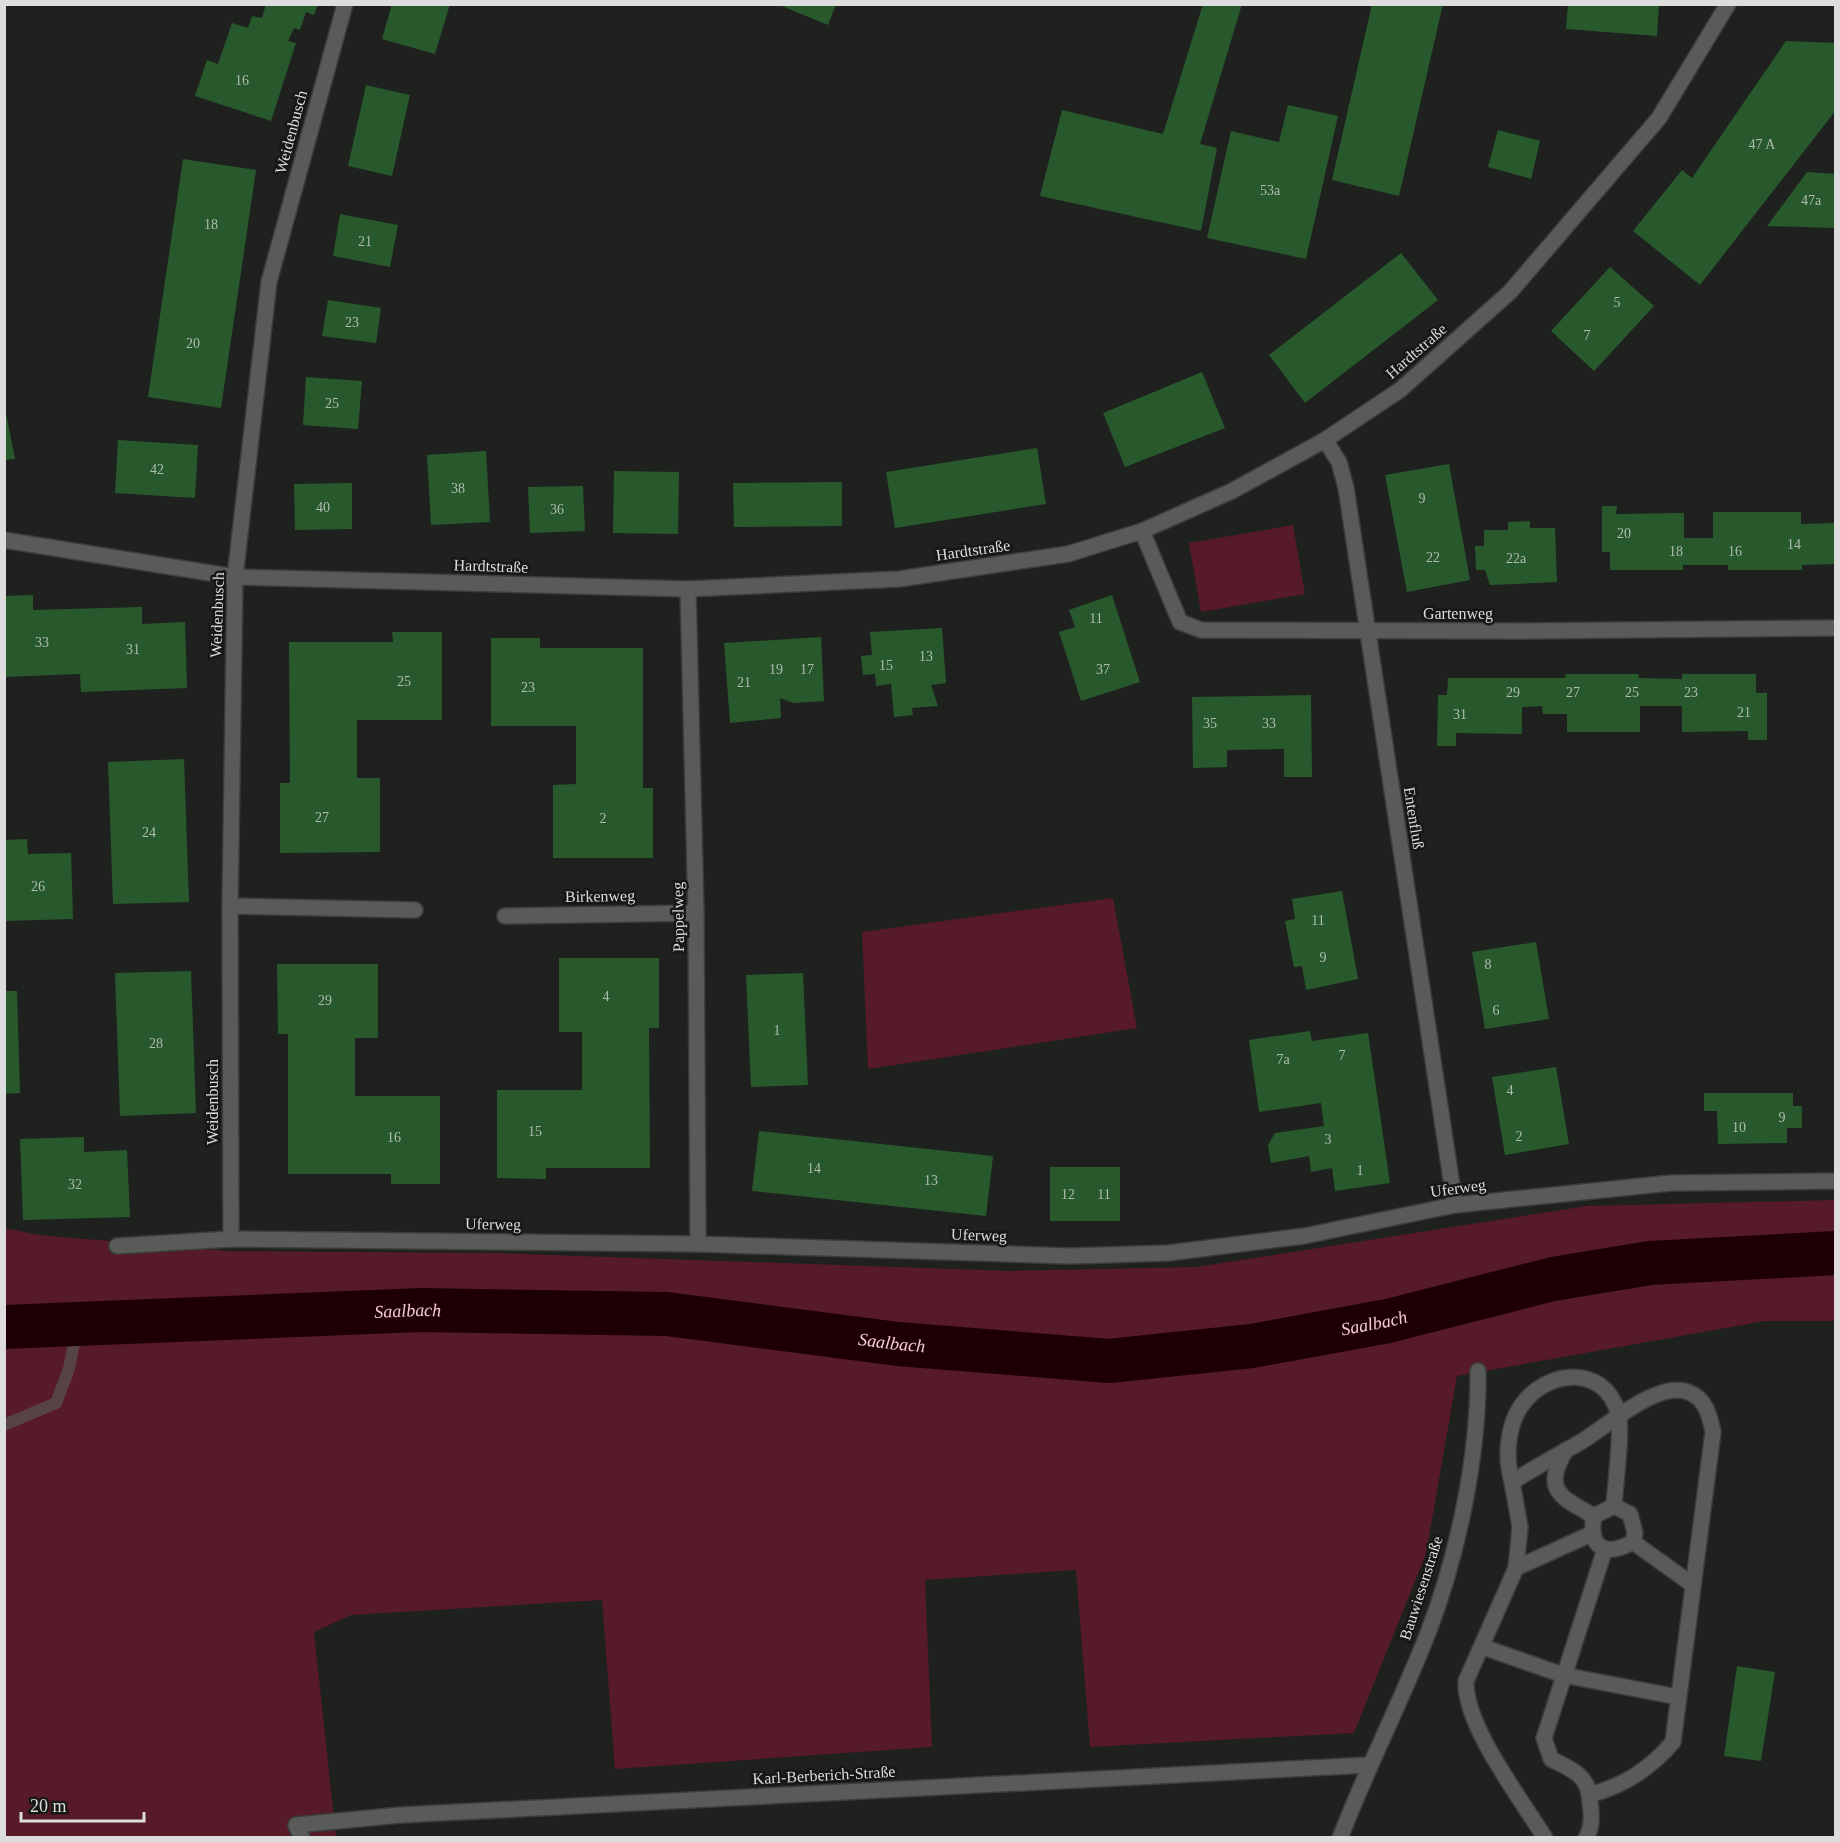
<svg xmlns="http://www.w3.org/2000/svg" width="1840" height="1842" font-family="'Times New Roman',serif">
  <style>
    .green { fill: #561a29 }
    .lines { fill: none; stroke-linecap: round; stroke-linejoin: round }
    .stream { stroke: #574245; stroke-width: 12 }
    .canal { stroke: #1e0004; stroke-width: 44 }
    .building { fill: #28592d }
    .service-casing { stroke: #3b3d3b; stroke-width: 18 }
    .minor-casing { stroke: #3b3d3b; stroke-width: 18 }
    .service { stroke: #585b58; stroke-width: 15 }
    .minor { stroke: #585b58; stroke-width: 15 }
    .labels { text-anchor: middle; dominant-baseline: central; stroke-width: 5; stroke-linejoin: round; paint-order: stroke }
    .number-label { font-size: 14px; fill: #afbcb0 }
    .street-label { font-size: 16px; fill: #dcdddc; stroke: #151815 }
    .water-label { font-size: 18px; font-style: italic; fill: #f4cbd1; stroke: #151815 }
  </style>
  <rect width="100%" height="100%" fill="#1e211e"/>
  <!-- green -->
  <g class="green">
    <polygon points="1293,525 1305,594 1201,612 1189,543"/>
    <polygon points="1113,898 1137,1028 868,1069 862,932"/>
    <polygon points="1835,1200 1835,1321 1765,1321 1457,1376 1426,1554 1354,1733 1090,1747 1076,1570 925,1580 932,1747 615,1769 602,1600 351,1615 314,1632 336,1837 5,1837 4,1228 39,1235 226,1251 496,1253 1010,1271 1196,1267 1587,1206"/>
  </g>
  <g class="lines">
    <!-- stream -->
    <polyline class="stream" points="4,1425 56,1403 69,1369 78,1323"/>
    <!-- canal -->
    <path class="canal" id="s1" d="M4,1327L421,1310L667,1314L898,1344L1109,1361L1252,1346L1388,1321L1553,1279L1650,1263L1836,1253"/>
  </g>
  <!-- building -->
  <g class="building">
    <polygon points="266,4 318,4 314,15 306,12 300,30 294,28 288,41 296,43 271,121 195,96 207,60 218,64 232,23 248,28 252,16 262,18"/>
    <polygon points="392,4 450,4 435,54 382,39"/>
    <polygon points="777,4 836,4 828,25"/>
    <polygon points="1203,4 1242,4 1200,144 1217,148 1201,231 1040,196 1062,110 1163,134"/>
    <polygon points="1372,4 1443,4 1399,196 1332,180"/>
    <polygon points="1568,4 1659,4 1657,36 1566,29"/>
    <polygon points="1786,41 1836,43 1836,110 1700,285 1633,231 1682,170 1692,178"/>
    <polygon points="366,85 410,95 392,176 348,166"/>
    <polygon points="1288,105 1338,116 1306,259 1207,238 1231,131 1279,142"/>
    <polygon points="1498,130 1540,141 1531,179 1488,167"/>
    <polygon points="183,159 256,170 221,408 148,397"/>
    <polygon points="1807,172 1836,174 1836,228 1767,226"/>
    <polygon points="340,214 398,225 390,267 333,256"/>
    <polygon points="1401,253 1438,300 1305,403 1269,355"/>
    <polygon points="1610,267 1654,306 1594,371 1551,331"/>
    <polygon points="328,300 381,308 376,343 322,336"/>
    <polygon points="1202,372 1225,428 1125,467 1103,413"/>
    <polygon points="306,377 362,381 358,429 303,425"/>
    <polygon points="4,403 15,459 4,460"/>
    <polygon points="118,440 198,445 195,498 115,493"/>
    <polygon points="1037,448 1046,504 895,528 886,472"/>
    <polygon points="486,451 490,522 431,525 427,455"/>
    <polygon points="1449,464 1470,580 1407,592 1385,475"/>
    <polygon points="614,471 679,472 678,534 613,533"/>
    <polygon points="842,482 842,526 734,527 733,483"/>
    <polygon points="352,483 352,529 295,530 294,484"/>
    <polygon points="583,486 585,531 530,533 528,487"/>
    <polygon points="1602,506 1617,506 1616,514 1684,513 1684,538 1713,538 1713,512 1801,512 1801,524 1836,523 1836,564 1802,565 1802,570 1728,570 1728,565 1683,565 1683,570 1610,570 1610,552 1602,552"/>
    <polygon points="1530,521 1530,528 1555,528 1557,582 1490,585 1485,570 1476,570 1475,546 1484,546 1484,530 1508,530 1508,522"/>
    <polygon points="33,595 33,610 142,607 142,624 185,622 187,688 81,692 80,674 4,677 4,596"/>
    <polygon points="1112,595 1140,682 1081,701 1059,632 1075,627 1069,610"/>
    <polygon points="942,628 946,683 931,685 938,706 912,708 913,715 894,717 891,684 876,686 875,674 863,675 861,656 872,655 870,632"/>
    <polygon points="392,632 442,632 442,720 357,720 357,778 380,778 380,852 280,853 280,783 290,783 289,642 393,642"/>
    <polygon points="821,637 824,701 793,703 780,698 781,718 730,723 724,643"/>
    <polygon points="491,638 540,638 540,648 643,648 643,788 653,788 653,858 553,858 553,785 576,784 576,726 491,726"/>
    <polygon points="1565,674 1639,674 1638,678 1682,679 1682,674 1756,674 1756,693 1767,693 1767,740 1748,740 1748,731 1682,732 1682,706 1640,706 1640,732 1567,732 1567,714 1543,714 1542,706 1522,707 1522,734 1456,733 1456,746 1437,746 1438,695 1447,695 1448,678 1566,678"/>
    <polygon points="1311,695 1312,777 1284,777 1284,749 1227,750 1227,767 1193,768 1192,697"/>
    <polygon points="184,759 189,902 113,904 108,762"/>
    <polygon points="27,839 28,854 71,853 73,919 4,921 4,840"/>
    <polygon points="1342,891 1358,979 1306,990 1302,966 1294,967 1285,921 1295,919 1292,899"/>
    <polygon points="1536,942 1549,1019 1485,1029 1472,952"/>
    <polygon points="559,958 659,958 659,1028 649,1028 650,1168 546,1168 546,1179 497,1178 497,1090 582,1090 582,1032 559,1032"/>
    <polygon points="277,964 378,964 378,1038 355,1038 355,1096 440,1096 440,1184 391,1184 391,1174 288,1174 288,1034 278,1034"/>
    <polygon points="191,971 196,1113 120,1116 115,973"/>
    <polygon points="803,973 808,1085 751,1087 746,975"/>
    <polygon points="4,991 17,991 20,1093 4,1094"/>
    <polygon points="1310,1031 1312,1041 1368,1033 1390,1183 1335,1191 1332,1168 1311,1172 1309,1156 1271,1163 1268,1145 1275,1133 1324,1126 1321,1103 1259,1112 1249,1040"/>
    <polygon points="1556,1067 1569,1144 1505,1155 1492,1077"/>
    <polygon points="1704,1093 1793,1093 1793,1106 1802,1106 1802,1128 1787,1128 1787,1143 1718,1144 1717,1111 1704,1111"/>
    <polygon points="759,1131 993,1156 986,1216 752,1191"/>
    <polygon points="84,1137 84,1152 127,1150 130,1217 23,1220 20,1139"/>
    <rect x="1050" y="1167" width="70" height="54"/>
    <polygon points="1737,1666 1775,1672 1761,1761 1724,1756"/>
  </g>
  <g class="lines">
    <!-- service casing -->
    <g class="service-casing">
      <g id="service">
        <path d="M1566,1450C1542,1490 1560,1497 1594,1516"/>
        <path d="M1512,1482C1505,1458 1507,1427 1521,1406C1546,1369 1605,1364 1618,1413C1623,1430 1615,1485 1614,1506"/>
        <path d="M1614,1506L1630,1514L1635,1533L1633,1542C1606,1557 1588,1549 1594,1516Z"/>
        <polyline points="1633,1542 1693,1585"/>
        <polyline points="1516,1568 1591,1534"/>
        <polyline points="1483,1647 1563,1675 1678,1697"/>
        <path d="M1589,1795C1587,1774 1568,1768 1551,1759L1544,1738L1605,1549"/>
        <path d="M1545,1838C1521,1799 1464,1725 1466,1681L1516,1568L1520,1527L1512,1482C1534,1468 1556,1456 1579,1443C1605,1428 1657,1380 1688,1392C1706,1398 1710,1417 1713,1432L1673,1742C1650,1769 1624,1786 1589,1795C1591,1809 1594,1825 1586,1838"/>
      </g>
    </g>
    <!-- minor casing -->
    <g class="minor-casing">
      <g id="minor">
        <polyline points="1325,440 1339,462 1346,488 1455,1205"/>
        <polyline points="1142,531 1180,622 1201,630 1518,631 1836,628"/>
        <polyline points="4,540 235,577 688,589 899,579 1068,554 1142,531 1232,491 1325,440 1400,390 1510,292 1659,118 1728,4"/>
        <polyline points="688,589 696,913 698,1244"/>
        <polyline points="230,906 415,910"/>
        <polyline points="505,916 696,913"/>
        <polyline points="231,1239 230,906 235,577 269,282 345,4"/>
        <polyline points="117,1246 231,1239 698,1244 1070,1256 1168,1253 1304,1236 1455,1205 1671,1183 1836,1181"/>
        <polyline points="302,1838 296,1825 401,1815 1368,1765"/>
        <path d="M1340,1838C1367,1768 1401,1702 1428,1633C1458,1555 1479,1454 1478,1371"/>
      </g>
    </g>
    <!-- service -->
    <use href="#service" class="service"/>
    <!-- minor -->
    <use href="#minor" class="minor"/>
  </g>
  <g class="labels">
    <!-- number labels -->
    <g class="number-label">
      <text x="242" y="80">16</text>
      <text x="1762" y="144">47 A</text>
      <text x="1270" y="190">53a</text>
      <text x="1811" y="200">47a</text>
      <text x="211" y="224">18</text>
      <text x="365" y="241">21</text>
      <text x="1617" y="302">5</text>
      <text x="352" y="322">23</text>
      <text x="1587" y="335">7</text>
      <text x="193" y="343">20</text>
      <text x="332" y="403">25</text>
      <text x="157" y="469">42</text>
      <text x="458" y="488">38</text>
      <text x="1422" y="498">9</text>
      <text x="323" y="507">40</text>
      <text x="557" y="509">36</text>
      <text x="1624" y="533">20</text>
      <text x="1794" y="544">14</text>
      <text x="1676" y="551">18</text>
      <text x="1735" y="551">16</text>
      <text x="1433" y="557">22</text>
      <text x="1516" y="558">22a</text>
      <text x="1096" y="618">11</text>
      <text x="42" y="642">33</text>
      <text x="133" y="649">31</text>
      <text x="926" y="656">13</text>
      <text x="886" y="665">15</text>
      <text x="776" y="669">19</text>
      <text x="807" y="669">17</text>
      <text x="1103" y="669">37</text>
      <text x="404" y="681">25</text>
      <text x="744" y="682">21</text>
      <text x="528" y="687">23</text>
      <text x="1513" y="692">29</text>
      <text x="1573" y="692">27</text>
      <text x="1632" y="692">25</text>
      <text x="1691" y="692">23</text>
      <text x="1744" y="712">21</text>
      <text x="1460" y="714">31</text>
      <text x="1210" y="723">35</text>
      <text x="1269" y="723">33</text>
      <text x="322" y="817">27</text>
      <text x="603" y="818">2</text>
      <text x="149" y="832">24</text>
      <text x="38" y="886">26</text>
      <text x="1318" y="920">11</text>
      <text x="1323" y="957">9</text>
      <text x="1488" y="964">8</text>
      <text x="606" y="996">4</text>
      <text x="325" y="1000">29</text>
      <text x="1496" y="1010">6</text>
      <text x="777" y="1030">1</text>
      <text x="156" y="1043">28</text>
      <text x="1342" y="1055">7</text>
      <text x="1283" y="1059">7a</text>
      <text x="1510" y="1090">4</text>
      <text x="1782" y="1117">9</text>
      <text x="1739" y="1127">10</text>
      <text x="535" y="1131">15</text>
      <text x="1519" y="1136">2</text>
      <text x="394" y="1137">16</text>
      <text x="1328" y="1139">3</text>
      <text x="814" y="1168">14</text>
      <text x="1360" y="1170">1</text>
      <text x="931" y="1180">13</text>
      <text x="75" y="1184">32</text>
      <text x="1068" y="1194">12</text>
      <text x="1104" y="1194">11</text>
    </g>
    <!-- street labels -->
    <g class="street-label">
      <text transform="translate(291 132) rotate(-75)">Weidenbusch</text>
      <text transform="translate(1416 351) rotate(-41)">Hardtstraße</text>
      <text transform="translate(973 550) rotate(-8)">Hardtstraße</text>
      <text transform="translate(491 566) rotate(2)">Hardtstraße</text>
      <text x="1458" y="613">Gartenweg</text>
      <text transform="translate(217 615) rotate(-88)">Weidenbusch</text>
      <text transform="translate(1414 818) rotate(81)">Entenfluß</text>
      <text transform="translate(600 896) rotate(-1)">Birkenweg</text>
      <text transform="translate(678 917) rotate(-91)">Pappelweg</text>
      <text transform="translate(212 1102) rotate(-90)">Weidenbusch</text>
      <text transform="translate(1458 1188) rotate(-8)">Uferweg</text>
      <text transform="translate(493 1224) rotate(1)">Uferweg</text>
      <text transform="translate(979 1235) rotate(2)">Uferweg</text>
      <text transform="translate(1421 1588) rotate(-72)">Bauwiesenstraße</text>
      <text transform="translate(824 1775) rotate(-3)">Karl-Berberich-Straße</text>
    </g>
    <!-- water labels -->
    <g class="water-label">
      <text stroke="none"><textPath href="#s1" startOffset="404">Saalbach</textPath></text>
      <text stroke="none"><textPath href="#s1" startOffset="1376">Saalbach</textPath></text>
      <text stroke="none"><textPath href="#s1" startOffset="890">Saalbach</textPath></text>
    </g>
  </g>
  <!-- border -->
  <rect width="1840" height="1842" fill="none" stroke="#dcdddc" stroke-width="12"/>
  <!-- scale -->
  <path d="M21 1812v9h123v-9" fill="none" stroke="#dcdddc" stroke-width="3"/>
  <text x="30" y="1812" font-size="18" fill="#dcdddc" stroke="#151815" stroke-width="4.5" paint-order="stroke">20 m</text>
</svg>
